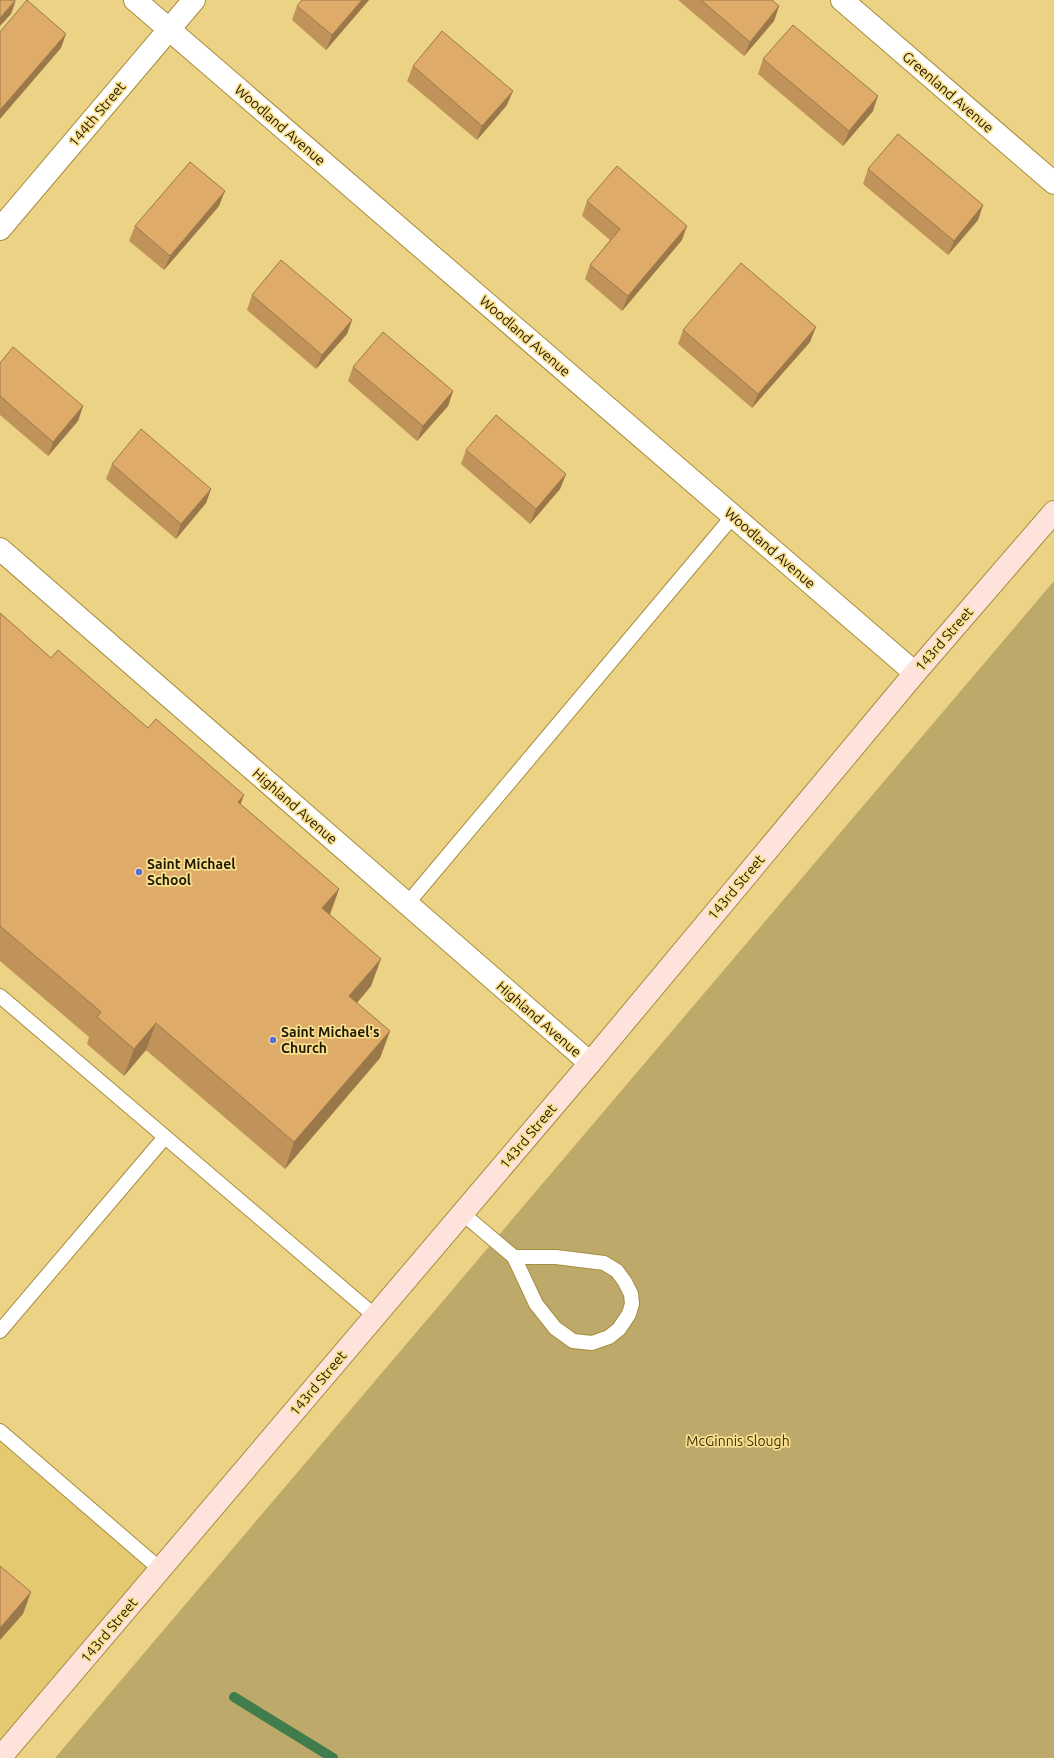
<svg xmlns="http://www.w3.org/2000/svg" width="1054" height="1758" font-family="Ubuntu,sans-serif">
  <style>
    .built { fill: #e4c971 }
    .green { fill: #bda96a }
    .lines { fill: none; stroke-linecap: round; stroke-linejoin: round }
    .stream { stroke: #407c4c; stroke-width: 10 }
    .service-casing { stroke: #a68e3f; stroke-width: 16 }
    .minor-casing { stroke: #a68e3f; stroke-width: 24 }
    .secondary-casing { stroke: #a68e3f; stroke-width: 24 }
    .service { stroke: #fff; stroke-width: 14 }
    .minor { stroke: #fff; stroke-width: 22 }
    .secondary { stroke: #fee2dc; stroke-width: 22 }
    .wall { fill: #bf935a }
    .shaded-wall { fill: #9b784a }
    .building { fill: #deab69; stroke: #9b784a }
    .poi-dot { fill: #566be1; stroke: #f9e090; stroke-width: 1.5 }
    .labels { text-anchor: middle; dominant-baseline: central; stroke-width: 3.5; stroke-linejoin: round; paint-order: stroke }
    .street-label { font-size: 14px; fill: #211902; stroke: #f9e090 }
    .poi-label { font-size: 14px; font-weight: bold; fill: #211902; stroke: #f9e090; text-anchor: start }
    .park-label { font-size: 14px; fill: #3e3104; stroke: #f9e090 }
  </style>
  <rect width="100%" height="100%" fill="#ecd284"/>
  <!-- built -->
  <polygon class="built" points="0,1442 149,1569 0,1748"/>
  <!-- green -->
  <polygon class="green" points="1054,581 1054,1758 55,1758"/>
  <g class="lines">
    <!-- stream -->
    <polyline class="stream" points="234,1697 333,1758"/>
    <!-- service casing -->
    <g class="service-casing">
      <g id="service">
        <polyline points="407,904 733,516"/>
        <polyline points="0,996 375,1316"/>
        <polyline points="462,1213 514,1257 536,1304 555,1328 573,1341 592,1343 609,1337 619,1329 629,1314 632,1304 631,1294 625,1282 617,1271 604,1263 556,1257 514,1257"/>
        <polyline points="0,1331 165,1137"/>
        <polyline points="0,1431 160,1569"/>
      </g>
    </g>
    <!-- minor casing -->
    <g class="minor-casing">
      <g id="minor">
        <polyline points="135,0 915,673"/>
        <polyline points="842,0 1054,183"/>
        <polyline points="0,229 194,0"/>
        <polyline points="0,549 590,1063"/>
      </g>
    </g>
    <!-- secondary casing -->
    <g class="secondary-casing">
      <polyline id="secondary" points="0,1758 590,1063 915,673 1054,512"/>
    </g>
    <!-- service -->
    <use href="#service" class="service"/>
    <!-- minor -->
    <use href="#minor" class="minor"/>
    <!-- secondary -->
    <use href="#secondary" class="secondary"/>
  </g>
  <!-- wall -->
  <g class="wall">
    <polygon points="369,0 326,50 292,20 297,6"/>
    <polygon points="678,0 772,0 779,6 774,21 744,56"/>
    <polygon points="763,59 873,111 843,146 758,74"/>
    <polygon points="413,66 507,105 477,140 407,81"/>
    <polygon points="868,169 983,205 978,220 948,255 863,184"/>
    <polygon points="587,201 682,240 622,311 585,279 590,265 610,240 582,216"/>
    <polygon points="219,206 164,270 129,241 135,226"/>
    <polygon points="252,295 352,320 347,334 316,369 247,310"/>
    <polygon points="683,330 810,342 752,408 678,344"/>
    <polygon points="0,363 83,406 78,421 48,456 0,415"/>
    <polygon points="353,367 453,391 448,406 417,441 348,381"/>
    <polygon points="466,450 566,474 560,489 530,524 461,464"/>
    <polygon points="112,464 211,489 206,503 176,539 106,479"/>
    <polygon points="0,613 51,658 148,728 244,795 240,804 339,889 330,915 371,986 357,1003 390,1031 380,1058 285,1169 146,1050 124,1076 87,1044 89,1037 0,961"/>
  </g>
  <!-- shaded-wall -->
  <g class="shaded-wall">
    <polygon points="16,0 11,14 0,26 0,18"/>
    <polygon points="362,0 369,0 326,50 332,35"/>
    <polygon points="779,6 774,21 744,56 750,42"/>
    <polygon points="66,34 61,48 0,119 0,110"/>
    <polygon points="513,91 507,105 477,140 482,126"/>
    <polygon points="878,96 873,111 843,146 849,131"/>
    <polygon points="225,191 219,206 164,270 170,256"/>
    <polygon points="983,205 978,220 948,255 954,241"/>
    <polygon points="687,226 682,240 622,311 628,296"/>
    <polygon points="352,320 347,334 316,369 322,355"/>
    <polygon points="816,327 810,342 752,408 758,394"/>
    <polygon points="453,391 448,406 417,441 423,426"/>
    <polygon points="83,406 78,421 48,456 53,442"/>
    <polygon points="566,474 560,489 530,524 536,509"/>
    <polygon points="211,489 206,503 176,539 181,524"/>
    <polygon points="244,795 234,822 238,802"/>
    <polygon points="339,889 329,916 322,908"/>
    <polygon points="381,959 371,986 340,1023 349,996"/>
    <polygon points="156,1023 146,1050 124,1076 134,1049"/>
    <polygon points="390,1031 380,1058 285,1169 294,1142"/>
    <polygon points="31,1592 23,1614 0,1640 0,1628"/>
  </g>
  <!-- building -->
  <g class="building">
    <polygon points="0,0 15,0 0,18"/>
    <polygon points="27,0 66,34 0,110 0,32"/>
    <polygon points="302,0 362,0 332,35 297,6"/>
    <polygon points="701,0 772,0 779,6 750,42"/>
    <polygon points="793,25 878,96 849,131 763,59"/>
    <polygon points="442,31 513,91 482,126 413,66"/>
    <polygon points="898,134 983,205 954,241 868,169"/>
    <polygon points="190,162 225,191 170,256 135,226"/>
    <polygon points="617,166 687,226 628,296 590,265 620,229 587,201"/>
    <polygon points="281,260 352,320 322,355 252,295"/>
    <polygon points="741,263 816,327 758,394 683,330"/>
    <polygon points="383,332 453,391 423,426 353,367"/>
    <polygon points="13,347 83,406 53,442 0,396 0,363"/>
    <polygon points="496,415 566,474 536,509 466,450"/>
    <polygon points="141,429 211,489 181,524 112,464"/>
    <polygon points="0,613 51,658 58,650 148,728 156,719 244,795 238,802 339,889 322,908 381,959 349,996 390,1031 294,1142 156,1023 134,1049 97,1017 101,1012 0,926"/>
    <polygon points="0,1566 31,1592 0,1628"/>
  </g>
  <!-- markers -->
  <g class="poi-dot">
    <circle cx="139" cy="872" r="4"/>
    <circle cx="273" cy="1040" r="4"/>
  </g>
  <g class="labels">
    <!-- street labels -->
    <g class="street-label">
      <text transform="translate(948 92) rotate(41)">Greenland Avenue</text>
      <text transform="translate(97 114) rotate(-50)">144th Street</text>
      <text transform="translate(280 125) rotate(41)">Woodland Avenue</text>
      <text transform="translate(525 336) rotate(41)">Woodland Avenue</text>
      <text transform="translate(770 548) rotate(41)">Woodland Avenue</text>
      <text transform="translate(944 639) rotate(-49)">143rd Street</text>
      <text transform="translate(295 806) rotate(41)">Highland Avenue</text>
      <text transform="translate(736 887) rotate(-50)">143rd Street</text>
      <text transform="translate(539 1019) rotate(41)">Highland Avenue</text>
      <text transform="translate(528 1136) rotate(-50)">143rd Street</text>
      <text transform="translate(318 1383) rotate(-50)">143rd Street</text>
      <text transform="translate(109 1630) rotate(-50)">143rd Street</text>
    </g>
    <!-- poi labels -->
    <g class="poi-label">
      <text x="147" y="864">Saint Michael<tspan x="147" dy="16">School</tspan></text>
      <text x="281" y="1032">Saint Michael's<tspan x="281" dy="16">Church</tspan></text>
    </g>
    <!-- park labels -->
    <g class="park-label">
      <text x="738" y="1441">McGinnis Slough</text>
    </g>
  </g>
</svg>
